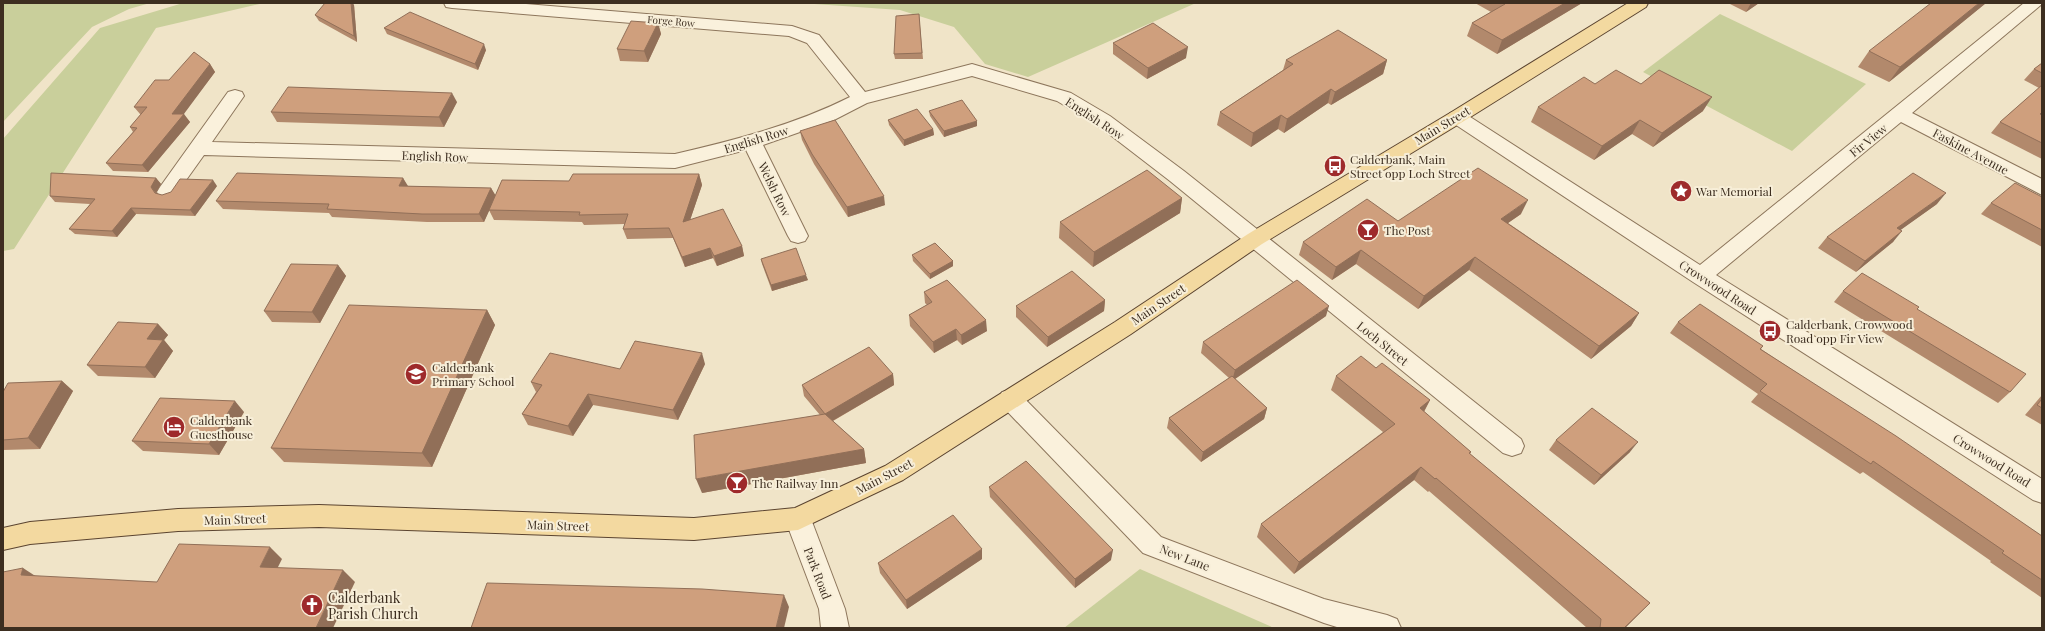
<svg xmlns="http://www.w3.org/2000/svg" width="2045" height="631" font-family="'Playfair Display',serif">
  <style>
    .green { fill: #c9cf9b }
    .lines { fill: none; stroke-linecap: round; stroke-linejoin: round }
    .minor-casing { stroke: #8d765c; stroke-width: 2 }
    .major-casing { stroke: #5b4430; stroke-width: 2 }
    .minor { fill: #faf1dc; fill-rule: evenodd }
    .major { fill: #f3d9a0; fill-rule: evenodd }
    .wall { fill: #b2896c }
    .shaded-wall { fill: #916f58 }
    .building { fill: #cf9f7d; stroke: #916f58 }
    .labels { text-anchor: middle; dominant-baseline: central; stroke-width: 4; stroke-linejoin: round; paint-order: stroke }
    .far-street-label { font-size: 10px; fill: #3d2e20; stroke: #f7eed8 }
    .street-label { font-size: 12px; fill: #3d2e20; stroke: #f7eed8 }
    .poi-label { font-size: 12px; fill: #3d2e20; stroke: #f7eed8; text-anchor: start }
    .near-poi-label { font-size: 14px; fill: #3d2e20; stroke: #f7eed8; text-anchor: start }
  </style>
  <rect width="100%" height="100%" fill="#f0e4c8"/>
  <!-- green -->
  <g class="green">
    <polygon points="3,3 150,3 129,9 92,27 3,122"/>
    <polygon points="183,3 264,3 156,28 14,249 3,251 3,139 100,28"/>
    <polygon points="800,3 1196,3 1028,77 985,64 954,27 900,10"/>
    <polygon points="1720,14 1866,84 1792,151 1643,72"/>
    <polygon points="1140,569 1274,628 1064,628"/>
  </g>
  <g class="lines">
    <!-- minor casing -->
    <g class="minor-casing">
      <g id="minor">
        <path d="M444,3H514L792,26L819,35L865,92L972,64L1071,93L1110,116L1184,171L1521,439L1524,446L1521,453L1512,456L1503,453L1170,181L1096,124L1057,101L972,76L867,103L834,120L763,145L808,236L805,241L798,243L791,241L788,236L746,150L675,168L204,155L174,197L167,199L160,197L157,192L160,187L228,92L235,90L242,92L244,96L212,142L675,154C735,140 794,125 850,97L807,43L789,36L452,8L446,7Z"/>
        <polygon points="2024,3 2042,4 1912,113 2042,179 2042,195 1901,122 1716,275 2042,479 2042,503 2033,500 1693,282 1450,121 1448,117 1450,113 1457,111 1464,113 1700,265"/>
        <polygon points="1010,390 1018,392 1161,537 1324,599 1387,615 1397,619 1401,628 1340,628 1324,623 1143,553 1002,406 998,399 1002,392"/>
        <polygon points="798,508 807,511 811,519 845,609 849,628 821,628 819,609 785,519 789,511"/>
      </g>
    </g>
    <!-- major casing -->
    <g class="major-casing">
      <polygon id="major" points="1628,3 1648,3 1646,7 1464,121 1262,244 1131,334 903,480 798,530 694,540 319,527 178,531 30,544 3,550 3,528 30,522 178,509 319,505 694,518 795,508 885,466 1115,322 1248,234 1450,113"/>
    </g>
    <!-- minor -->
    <use href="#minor" class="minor"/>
    <!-- major -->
    <use href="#major" class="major"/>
  </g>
  <!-- wall -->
  <g class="wall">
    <polygon points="1475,3 1582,3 1497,54 1467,36 1472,23 1491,12"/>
    <polygon points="1728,3 1759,3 1746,12"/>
    <polygon points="1986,3 1889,82 1858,67 1869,51"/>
    <polygon points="354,5 357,42 319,21 315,15"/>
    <polygon points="919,14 923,59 895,59 894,54"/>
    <polygon points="658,23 661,34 648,62 620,61 617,49"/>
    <polygon points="384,28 486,50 478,70 387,34"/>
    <polygon points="1113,43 1186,58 1147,79 1113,54"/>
    <polygon points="1286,60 1387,60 1383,74 1331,105 1328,103 1284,133 1278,129 1251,147 1217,125 1220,112 1283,70"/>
    <polygon points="2042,63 2042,159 1991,133 2000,122 2039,88 2024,80 2034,69"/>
    <polygon points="210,64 215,72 183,114 190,122 148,172 113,171 106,163 133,132 130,127 141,114 140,114 134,107 169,80"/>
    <polygon points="1595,84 1641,84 1703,111 1653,147 1632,134 1594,160 1531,122 1538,107"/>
    <polygon points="457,102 444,127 277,122 271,112"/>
    <polygon points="929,111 977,126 944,137 930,116"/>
    <polygon points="888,120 933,129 934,135 904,146 889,125"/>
    <polygon points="800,131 885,205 848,217 814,164 802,140"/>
    <polygon points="699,174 702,185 690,220 742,246 744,256 717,266 713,258 685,267 673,238 627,239 623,229 625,224 584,225 582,222 494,220 489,210 484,222 427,222 332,217 329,213 223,209 216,201 403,178 407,186 491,188 495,196 569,181"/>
    <polygon points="156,178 161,184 156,193 162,195 217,186 195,216 136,214 117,237 75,234 69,229 90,204 55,202 50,196"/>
    <polygon points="2042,197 2042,247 1981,214 1991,203"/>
    <polygon points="1182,198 1180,213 1093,267 1059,238 1060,222"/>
    <polygon points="1937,204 1900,230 1893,242 1856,272 1818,248 1827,237"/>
    <polygon points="1521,214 1508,223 1639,313 1631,326 1591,359 1469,270 1418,309 1356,264 1332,280 1299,255 1303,242 1398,221"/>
    <polygon points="912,255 953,261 953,266 930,279 913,261"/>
    <polygon points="761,259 808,280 772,291 762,264"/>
    <polygon points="338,265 346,276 320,323 272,322 264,311"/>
    <polygon points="1843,291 1917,309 2010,392 1998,403 1834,302"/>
    <polygon points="924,292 987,331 962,345 957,340 934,353 910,326 909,315 927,305 925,303"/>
    <polygon points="1105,300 1104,311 1047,347 1016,317 1016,306"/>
    <polygon points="487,310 495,325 432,467 284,462 271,448"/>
    <polygon points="1326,316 1235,379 1267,408 1264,419 1201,462 1167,428 1169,418 1229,378 1201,353 1203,342"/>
    <polygon points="1678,322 1763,346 1761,349 2042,536 2042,598 1990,562 1991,561 1863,472 1860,474 1751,402 1758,394 1670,333"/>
    <polygon points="158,324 168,335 164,340 173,351 155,378 98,376 87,365"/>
    <polygon points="705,364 678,420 593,405 573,436 528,425 522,414 536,392 531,382 620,369"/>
    <polygon points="1376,368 1430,400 1424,412 1471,452 1470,454 1650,603 1625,628 1587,628 1429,491 1428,492 1414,480 1294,574 1257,537 1261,524 1383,432 1331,390 1336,376"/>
    <polygon points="893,374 894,385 833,421 864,449 866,463 702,493 820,415 804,396 802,385"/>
    <polygon points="62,381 73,391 40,449 3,450 3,392"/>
    <polygon points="2042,395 2042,425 2025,415"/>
    <polygon points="244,412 219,455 143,451 132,441"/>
    <polygon points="1556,440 1630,452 1594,485 1549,450"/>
    <polygon points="989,487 1111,560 1075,588 990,497"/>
    <polygon points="982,559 907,609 880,573 878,563"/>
  </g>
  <!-- shaded-wall -->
  <g class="shaded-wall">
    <polygon points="351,3 353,3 354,5 357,42 354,36"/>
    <polygon points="1565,3 1582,3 1497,54 1502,40"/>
    <polygon points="1751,3 1759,3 1746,12"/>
    <polygon points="1979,3 1986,3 1889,82 1900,67"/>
    <polygon points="658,23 661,34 648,62 644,51"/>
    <polygon points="484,44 486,50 478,70 475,64"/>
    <polygon points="1188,47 1186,58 1147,79 1148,68"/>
    <polygon points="1387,60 1383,74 1331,105 1335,92"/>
    <polygon points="210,64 215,72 178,122 172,114"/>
    <polygon points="1331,89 1328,103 1284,133 1287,119"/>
    <polygon points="452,93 457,102 444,127 439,117"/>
    <polygon points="1712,97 1703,111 1653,147 1662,133"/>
    <polygon points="184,114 190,122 148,172 142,165"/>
    <polygon points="1281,115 1278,129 1251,147 1253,133"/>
    <polygon points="1640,120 1632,134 1594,160 1602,146"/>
    <polygon points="977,121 977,126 944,137 944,131"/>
    <polygon points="933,129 934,135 904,146 904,140"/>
    <polygon points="699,174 702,185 686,232 683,222"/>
    <polygon points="156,178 161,184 156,193 160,198 151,187"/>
    <polygon points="403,178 408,186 399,186"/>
    <polygon points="213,180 217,186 195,216 190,210"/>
    <polygon points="491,188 496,196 484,222 479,214"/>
    <polygon points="1946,193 1937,204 1888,239 1897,228"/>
    <polygon points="884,196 885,205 848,217 847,207"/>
    <polygon points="1182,198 1180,213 1093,267 1094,252"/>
    <polygon points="1528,200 1521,214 1495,232 1501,219"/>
    <polygon points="131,208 136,214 117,237 112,231"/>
    <polygon points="1902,231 1893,242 1856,272 1865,261"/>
    <polygon points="742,246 744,256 717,266 714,256"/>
    <polygon points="710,248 713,258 685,267 682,257"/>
    <polygon points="1361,250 1356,264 1332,280 1336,267"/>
    <polygon points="1475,257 1469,270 1418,309 1424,296"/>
    <polygon points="953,261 953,266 930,279 930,274"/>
    <polygon points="338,265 346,276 320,323 312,312"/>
    <polygon points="806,275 808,280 772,291 771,285"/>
    <polygon points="1105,300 1104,311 1047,347 1048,337"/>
    <polygon points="1329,306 1326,316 1232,381 1235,370"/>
    <polygon points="487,310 495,325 432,467 422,453"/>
    <polygon points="1639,313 1631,326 1591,359 1599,346"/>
    <polygon points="986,320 987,331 962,345 961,335"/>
    <polygon points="158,324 168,335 164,340 173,351 155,378 145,367 147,339"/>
    <polygon points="956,329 957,340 934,353 933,342"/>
    <polygon points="702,353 705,364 678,420 673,410"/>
    <polygon points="893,374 894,385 827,424 825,414"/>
    <polygon points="62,381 73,391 40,449 28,438"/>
    <polygon points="588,394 593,405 573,436 568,426"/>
    <polygon points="1430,400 1423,413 1420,408"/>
    <polygon points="235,401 244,412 219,455 209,444"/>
    <polygon points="1267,408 1264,419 1201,462 1203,452"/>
    <polygon points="1638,442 1630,452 1594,485 1601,475"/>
    <polygon points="864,449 866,463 702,493 696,479"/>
    <polygon points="1421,467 1414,480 1294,574 1299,562"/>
    <polygon points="270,547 282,559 272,579 260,567"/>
    <polygon points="982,549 982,559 907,609 906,600"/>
    <polygon points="1113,550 1111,560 1075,588 1075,579"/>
    <polygon points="23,568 40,579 21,575"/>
    <polygon points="343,570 355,582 333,628 316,628"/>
    <polygon points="784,595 789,607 784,628 776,628"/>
    <polygon points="1650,603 1625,628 1624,628"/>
  </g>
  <!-- building -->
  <g class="building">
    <polygon points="325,3 351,3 354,36 315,15"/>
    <polygon points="1503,3 1565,3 1502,40 1472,23 1505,4"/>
    <polygon points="1931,3 1979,3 1900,67 1869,51"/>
    <polygon points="410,12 484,44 475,64 384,28"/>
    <polygon points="919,14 922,53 894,54 896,16"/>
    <polygon points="631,21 658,23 644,51 617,49"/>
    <polygon points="1153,23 1188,47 1148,68 1113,43"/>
    <polygon points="1338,30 1387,60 1335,92 1331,89 1287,119 1281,115 1253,133 1220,112 1293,64 1286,60"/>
    <polygon points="194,52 210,64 172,114 184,114 142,165 106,163 137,128 130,127 147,107 134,107 155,80 169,80"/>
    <polygon points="2042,63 2042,73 2034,69"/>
    <polygon points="1616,70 1641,84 1659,70 1712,97 1662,133 1640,120 1602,146 1538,107 1584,77 1595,84"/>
    <polygon points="2042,85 2042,112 2040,114 2042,115 2042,143 2000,122"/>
    <polygon points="288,87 452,93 439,117 271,112"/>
    <polygon points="962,100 977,121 944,131 929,111"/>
    <polygon points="917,109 933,129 904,140 888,120"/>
    <polygon points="835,120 884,196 847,207 812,154 800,131"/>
    <polygon points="1478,168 1528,200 1501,219 1639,313 1599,346 1475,257 1424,296 1361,250 1336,267 1303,242 1367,199 1398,221"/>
    <polygon points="1147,170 1182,198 1094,252 1060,222"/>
    <polygon points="51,173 156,178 151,187 155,193 162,195 171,192 180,179 213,180 190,210 131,208 112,231 69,229 95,199 50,196"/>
    <polygon points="237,173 403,178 399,186 491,188 479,214 422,214 327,209 329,204 216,201"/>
    <polygon points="1913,173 1946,193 1897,228 1902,231 1865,261 1827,237"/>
    <polygon points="573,174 699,174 683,222 723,209 742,246 714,256 710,248 682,257 669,228 623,229 628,214 579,215 580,212 489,210 502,180 569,181"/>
    <polygon points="2015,183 2042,197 2042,230 1991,203"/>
    <polygon points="935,243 953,261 930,274 912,255"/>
    <polygon points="796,248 806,275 771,285 761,259"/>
    <polygon points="291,264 338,265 312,312 264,311"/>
    <polygon points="1072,271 1105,300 1048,337 1016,306"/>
    <polygon points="1862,273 1919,307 1917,309 2026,374 2010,392 1843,291"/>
    <polygon points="947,280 986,320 961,335 956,329 933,342 909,315 932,302 924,292"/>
    <polygon points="1297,280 1329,306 1235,370 1203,342"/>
    <polygon points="1700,304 1763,346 1760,349 1896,436 2042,536 2042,580 2002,553 2004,551 1873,461 1871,464 1760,391 1767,384 1678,322"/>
    <polygon points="349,305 487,310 422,453 271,448"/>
    <polygon points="118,322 158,324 147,339 163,340 145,367 87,365"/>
    <polygon points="635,341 702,353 673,410 588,394 568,426 522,414 542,385 531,382 550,353 620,369"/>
    <polygon points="869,347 893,374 825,414 802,385"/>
    <polygon points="1361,356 1376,368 1382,363 1430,400 1420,408 1471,452 1469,453 1650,603 1624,628 1600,628 1601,619 1436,478 1435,479 1421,467 1299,562 1261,524 1395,424 1336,376"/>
    <polygon points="1232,376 1267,408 1203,452 1169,418"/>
    <polygon points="62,381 28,438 3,440 3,392 8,383"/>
    <polygon points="160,398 235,401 209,444 132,441"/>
    <polygon points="2042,399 2042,408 2037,405"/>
    <polygon points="1592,408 1638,442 1601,475 1556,440"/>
    <polygon points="825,414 864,449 696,479 694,435"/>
    <polygon points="1026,461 1113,550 1075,579 989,487"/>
    <polygon points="953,515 982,549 906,600 878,563"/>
    <polygon points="179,544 270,547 260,567 343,570 316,628 3,628 3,572 23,568 21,575 157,582"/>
    <polygon points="487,583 702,589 784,595 776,628 471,628"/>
  </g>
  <!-- icons -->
  <defs>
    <g id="bus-disc" transform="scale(1.15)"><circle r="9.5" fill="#9e2a2b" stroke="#f7eed8"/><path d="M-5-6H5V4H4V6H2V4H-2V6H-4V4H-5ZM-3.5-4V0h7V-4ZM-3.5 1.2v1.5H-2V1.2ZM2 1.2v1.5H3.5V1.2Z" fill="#fff"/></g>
    <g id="sight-disc" transform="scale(1.15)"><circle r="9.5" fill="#9e2a2b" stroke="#f7eed8"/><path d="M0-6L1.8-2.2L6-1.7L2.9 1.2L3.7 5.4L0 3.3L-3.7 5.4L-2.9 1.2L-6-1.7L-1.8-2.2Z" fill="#fff"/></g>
    <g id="bar-disc" transform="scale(1.15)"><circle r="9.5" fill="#9e2a2b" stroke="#f7eed8"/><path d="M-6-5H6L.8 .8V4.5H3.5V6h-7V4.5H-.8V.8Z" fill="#fff"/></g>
    <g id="school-disc" transform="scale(1.15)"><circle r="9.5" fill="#9e2a2b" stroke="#f7eed8"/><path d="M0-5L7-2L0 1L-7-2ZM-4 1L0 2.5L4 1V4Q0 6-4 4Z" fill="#fff"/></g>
    <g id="hotel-disc" transform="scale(1.15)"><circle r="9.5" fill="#9e2a2b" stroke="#f7eed8"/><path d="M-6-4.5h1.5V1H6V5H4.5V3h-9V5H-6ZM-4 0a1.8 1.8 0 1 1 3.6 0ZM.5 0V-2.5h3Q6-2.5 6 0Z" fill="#fff"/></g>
    <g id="church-disc" transform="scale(1.15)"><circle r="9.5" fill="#9e2a2b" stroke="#f7eed8"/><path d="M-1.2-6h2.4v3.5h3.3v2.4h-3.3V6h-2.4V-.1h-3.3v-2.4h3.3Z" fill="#fff"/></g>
  </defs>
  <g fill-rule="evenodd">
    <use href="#bus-disc" x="1335" y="166"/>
    <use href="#sight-disc" x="1681" y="191"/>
    <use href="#bar-disc" x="1368" y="230"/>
    <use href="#bus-disc" x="1770" y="331"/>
    <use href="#school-disc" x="416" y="374"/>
    <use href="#hotel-disc" x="174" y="427"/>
    <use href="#bar-disc" x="737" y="483"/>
    <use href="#church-disc" x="312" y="605"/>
  </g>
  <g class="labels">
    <!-- far-street labels -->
    <g class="far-street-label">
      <text transform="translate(671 21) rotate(5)">Forge Row</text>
    </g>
    <!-- street labels -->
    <g class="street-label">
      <text transform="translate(1095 118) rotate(33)">English Row</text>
      <text transform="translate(1442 125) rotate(-31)">Main Street</text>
      <text transform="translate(756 139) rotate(-17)">English Row</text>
      <text transform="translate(1868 140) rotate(-39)">Fir View</text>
      <text transform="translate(1971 151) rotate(28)">Faskine Avenue</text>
      <text transform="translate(435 156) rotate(2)">English Row</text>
      <text transform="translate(775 189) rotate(64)">Welsh Row</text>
      <text transform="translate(1718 287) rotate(33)">Crowwood Road</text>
      <text transform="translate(1158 304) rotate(-34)">Main Street</text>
      <text transform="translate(1383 343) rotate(39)">Loch Street</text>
      <text transform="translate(1992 460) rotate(32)">Crowwood Road</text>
      <text transform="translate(884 476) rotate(-28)">Main Street</text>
      <text transform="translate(235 519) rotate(-2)">Main Street</text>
      <text transform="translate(558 525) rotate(2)">Main Street</text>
      <text transform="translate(1185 557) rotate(21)">New Lane</text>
      <text transform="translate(818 573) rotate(69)">Park Road</text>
    </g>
    <!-- poi labels -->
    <g class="poi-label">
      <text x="1350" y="159">Calderbank, Main<tspan x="1350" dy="14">Street opp Loch Street</tspan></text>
      <text x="1696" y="191">War Memorial</text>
      <text x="1384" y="230">The Post</text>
      <text x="1786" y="324">Calderbank, Crowwood<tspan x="1786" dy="14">Road opp Fir View</tspan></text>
      <text x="432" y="367">Calderbank<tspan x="432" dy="14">Primary School</tspan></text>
      <text x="190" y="420">Calderbank<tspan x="190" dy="14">Guesthouse</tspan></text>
      <text x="752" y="483">The Railway Inn</text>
    </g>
    <!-- near-poi labels -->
    <g class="near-poi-label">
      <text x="328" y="597">Calderbank<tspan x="328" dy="16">Parish Church</tspan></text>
    </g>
  </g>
  <!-- border -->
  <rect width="2045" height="631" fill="none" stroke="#3d2e20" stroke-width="8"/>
</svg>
